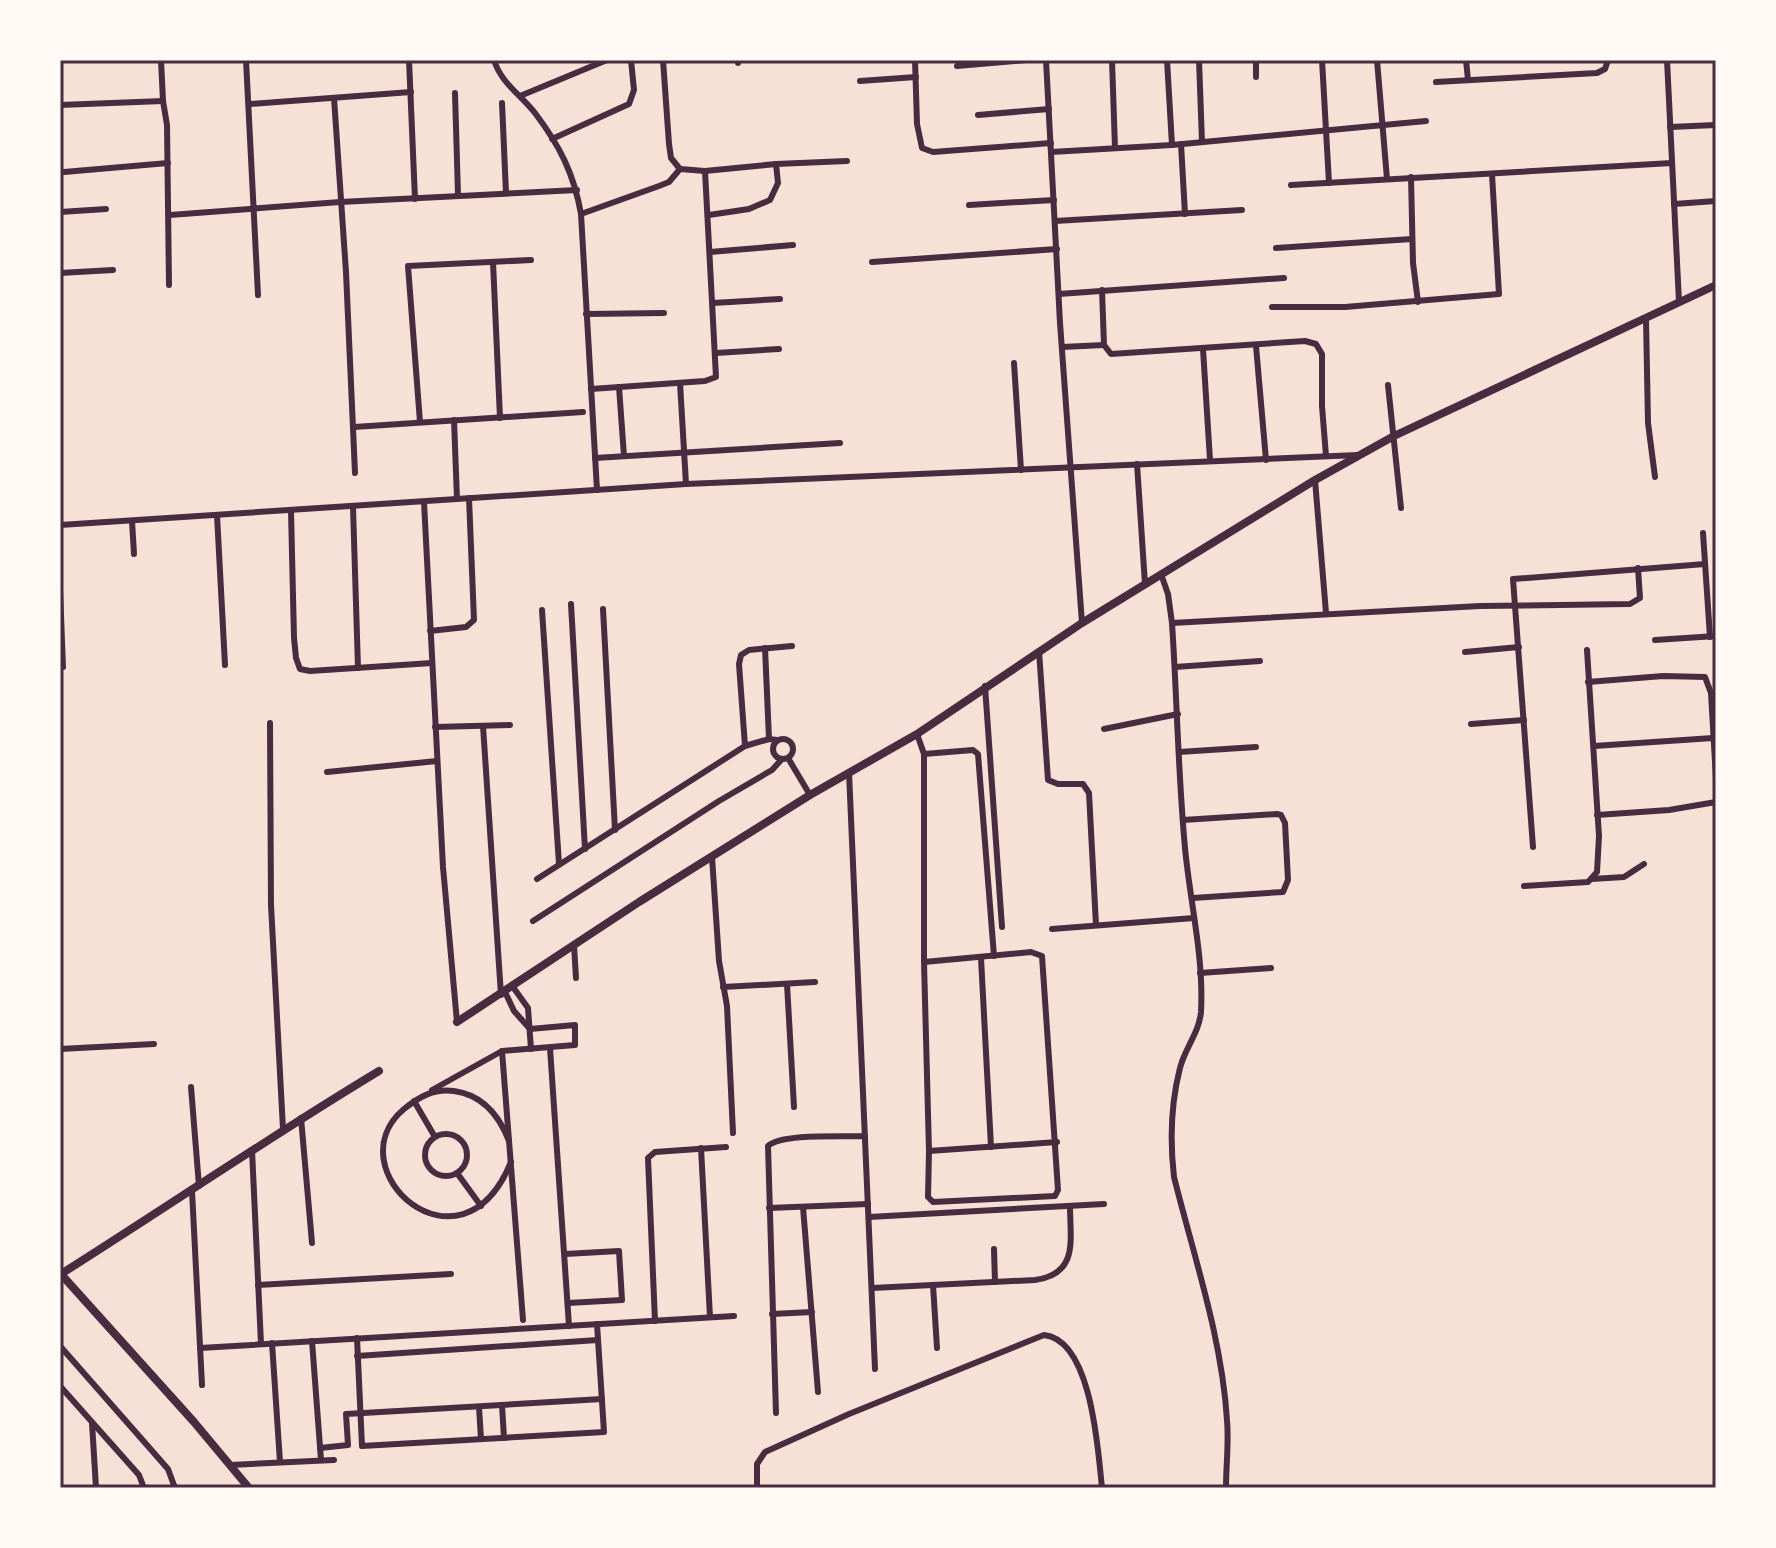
<svg xmlns="http://www.w3.org/2000/svg" width="1776" height="1548" font-family="'Times New Roman',serif">
  <style>
    .lines { fill: none; stroke-linecap: round; stroke-linejoin: round }
    .minor { stroke: #4a2c40; stroke-width: 6 }
    .tertiary { stroke: #4a2c40; stroke-width: 8 }
    .neatline { fill: none; stroke: #4a2c40; stroke-width: 3 }
  </style>
  <rect width="100%" height="100%" fill="#f7e1d7"/>
  <g class="lines">
    <!-- minor -->
    <g class="minor">
      <polyline points="161,60 163,101 167,125 169,285"/>
      <polyline points="246,60 258,295"/>
      <polyline points="409,60 415,199"/>
      <path d="M494,60C501,83 521,95 535,113C560,146 574,174 581,214L597,490"/>
      <polyline points="663,60 669,144 671,158 680,169 705,171 776,164 847,161"/>
      <polyline points="738,60 738,63"/>
      <polyline points="915,60 917,124 922,148 933,152 1051,143"/>
      <polyline points="1046,60 1060,323 1082,623"/>
      <polyline points="1112,60 1115,148"/>
      <polyline points="1167,60 1172,145"/>
      <polyline points="1199,60 1202,142"/>
      <polyline points="1256,60 1256,77"/>
      <polyline points="1322,60 1329,183"/>
      <polyline points="1377,60 1387,179"/>
      <polyline points="1466,60 1468,80"/>
      <polyline points="1667,60 1679,302"/>
      <polyline points="957,66 1026,60"/>
      <polyline points="860,81 916,77"/>
      <polyline points="1436,82 1597,73 1605,69 1608,60"/>
      <polyline points="455,93 458,195"/>
      <polyline points="520,96 607,60"/>
      <polyline points="334,98 346,272 355,473"/>
      <polyline points="502,103 506,193"/>
      <polyline points="250,104 411,92"/>
      <polyline points="60,105 163,101"/>
      <polyline points="978,115 1049,109"/>
      <polyline points="1670,127 1716,125"/>
      <polyline points="552,139 629,104 634,90 631,60"/>
      <polyline points="1181,144 1185,214"/>
      <polyline points="1051,152 1172,145 1426,121"/>
      <polyline points="64,172 168,163"/>
      <polyline points="1411,177 1413,263 1418,302"/>
      <polyline points="1291,185 1672,163"/>
      <polyline points="1674,204 1716,201"/>
      <polyline points="969,205 1054,200"/>
      <polyline points="60,212 106,209"/>
      <polyline points="581,214 659,186 669,182 680,169"/>
      <polyline points="170,215 340,202 577,190"/>
      <polyline points="709,215 749,209 770,200 778,183 776,164"/>
      <polyline points="1055,221 1242,210"/>
      <polyline points="1276,248 1412,239"/>
      <polyline points="710,252 793,245"/>
      <polyline points="493,262 500,418"/>
      <polyline points="872,262 1057,249"/>
      <polyline points="60,273 113,270"/>
      <polyline points="1102,290 1104,345 1111,354 1305,341 1316,344 1322,354 1322,406 1326,456"/>
      <polyline points="1059,294 1284,278"/>
      <polyline points="713,303 780,299"/>
      <polyline points="1272,307 1345,307 1499,294 1492,174"/>
      <polyline points="586,314 664,313"/>
      <polyline points="1646,319 1648,423 1655,477"/>
      <polyline points="1256,346 1266,460"/>
      <polyline points="1062,347 1104,345"/>
      <polyline points="1203,349 1210,460"/>
      <polyline points="716,353 779,349"/>
      <polyline points="1014,363 1021,470"/>
      <polyline points="680,383 686,484"/>
      <polyline points="1388,385 1401,508"/>
      <polyline points="619,387 624,456"/>
      <polyline points="591,389 705,381 716,377 705,171"/>
      <polyline points="454,420 457,499"/>
      <polyline points="420,422 408,266 531,260"/>
      <polyline points="354,427 583,412"/>
      <polyline points="595,458 840,443"/>
      <polyline points="1137,464 1145,584"/>
      <polyline points="1315,480 1326,613"/>
      <polyline points="424,502 443,867 457,1022"/>
      <polyline points="353,507 358,668"/>
      <polyline points="291,511 294,638 296,658 300,669 310,671 432,663"/>
      <polyline points="217,515 225,665"/>
      <polyline points="132,521 134,554"/>
      <polyline points="60,525 686,484 1358,455"/>
      <polyline points="1703,533 1710,637"/>
      <path d="M1161,574L1168,594L1172,623C1177,698 1178,773 1185,848C1190,902 1204,957 1201,1012C1199,1033 1185,1048 1180,1068C1171,1103 1170,1142 1174,1177C1194,1257 1222,1338 1227,1420C1229,1442 1226,1465 1226,1488"/>
      <polyline points="60,589 63,667"/>
      <polyline points="571,604 585,849"/>
      <polyline points="603,609 615,830"/>
      <polyline points="542,610 559,864"/>
      <polyline points="1172,623 1480,606 1630,604 1640,598 1638,568"/>
      <polyline points="430,631 466,627 474,620 469,498"/>
      <polyline points="1655,640 1716,636"/>
      <polyline points="765,648 769,739"/>
      <polyline points="1039,651 1048,780 1058,784 1083,784 1089,793 1096,925"/>
      <polyline points="1465,652 1519,647"/>
      <polyline points="1175,667 1260,661"/>
      <polyline points="1588,682 1663,676 1705,677 1711,693 1716,779"/>
      <polyline points="985,686 1002,927"/>
      <polyline points="270,723 271,905 283,1129"/>
      <polyline points="1471,724 1524,720"/>
      <polyline points="483,726 501,995"/>
      <polyline points="435,727 510,725"/>
      <polyline points="1104,729 1178,714"/>
      <polyline points="917,734 924,754 924,962 929,1151 1057,1142"/>
      <circle cx="783" cy="749" r="10"/>
      <polyline points="745,746 739,664 741,655 749,650 792,646"/>
      <polyline points="1594,746 1713,738"/>
      <polyline points="1179,752 1256,747"/>
      <polyline points="924,754 973,750 978,754 994,956"/>
      <polyline points="788,758 810,795"/>
      <polyline points="327,772 437,761"/>
      <polyline points="849,772 875,1369"/>
      <polyline points="1597,815 1669,810 1716,802"/>
      <polyline points="1183,820 1277,814 1281,815 1285,823 1288,880 1283,892 1193,898"/>
      <polyline points="1533,847 1513,579 1705,564"/>
      <polyline points="712,857 719,961 727,1006 733,1133"/>
      <polyline points="537,879 745,746 769,739 777,740"/>
      <polyline points="1592,879 1624,877 1644,864"/>
      <polyline points="1524,886 1588,882 1597,872 1599,836 1587,650"/>
      <polyline points="533,921 719,801 772,770 782,759"/>
      <polyline points="1052,929 1194,918"/>
      <polyline points="574,945 576,978"/>
      <polyline points="981,958 991,1147"/>
      <polyline points="924,962 1031,952 1042,956 1058,1190 1055,1196 933,1202 928,1197 929,1151"/>
      <polyline points="1200,973 1271,968"/>
      <polyline points="787,984 794,1107"/>
      <polyline points="513,987 528,1008 531,1049"/>
      <polyline points="723,987 815,982"/>
      <polyline points="550,1048 569,1326"/>
      <polyline points="60,1049 154,1044"/>
      <polyline points="502,1051 523,1320"/>
      <polyline points="191,1087 199,1186"/>
      <polyline points="432,1090 502,1051 575,1045 575,1025 530,1029 514,1011 505,992"/>
      <polyline points="414,1101 435,1137"/>
      <polyline points="301,1118 312,1243"/>
      <circle cx="446" cy="1155" r="21"/>
      <path d="M509,1141C499,1115 483,1095 454,1091C434,1088 419,1097 404,1109C333,1169 461,1285 511,1162"/>
      <polyline points="701,1148 710,1317"/>
      <polyline points="252,1150 261,1344"/>
      <polyline points="457,1173 481,1206"/>
      <polyline points="192,1191 202,1385"/>
      <polyline points="803,1207 818,1392"/>
      <polyline points="769,1208 868,1204"/>
      <polyline points="869,1217 1104,1204"/>
      <polyline points="994,1249 995,1282"/>
      <polyline points="565,1254 619,1251 622,1300 568,1303"/>
      <polyline points="258,1285 451,1274"/>
      <polyline points="933,1285 937,1348"/>
      <path d="M872,1288L1035,1280C1079,1274 1070,1240 1070,1206"/>
      <polyline points="772,1314 812,1312"/>
      <polyline points="655,1321 648,1158 655,1152 726,1147"/>
      <polyline points="357,1338 362,1446 604,1432 597,1324"/>
      <polyline points="312,1341 321,1460"/>
      <polyline points="272,1343 280,1462"/>
      <polyline points="60,1346 168,1469 175,1488"/>
      <polyline points="200,1348 734,1316"/>
      <polyline points="357,1356 598,1340"/>
      <polyline points="60,1386 139,1475 144,1488"/>
      <polyline points="502,1405 504,1438"/>
      <polyline points="479,1407 481,1439"/>
      <path d="M776,1413L768,1146C782,1133 844,1137 865,1136"/>
      <polyline points="92,1423 96,1488"/>
      <polyline points="320,1448 348,1445 346,1414 602,1399"/>
      <polyline points="230,1465 334,1460"/>
      <path d="M757,1488V1464L765,1452L849,1414L1044,1335C1092,1340 1098,1451 1102,1488"/>
    </g>
    <!-- tertiary -->
    <g class="tertiary">
      <polyline points="457,1022 639,902 810,795 917,734 1082,623 1315,480 1394,436 1716,285"/>
      <polyline points="60,1273 194,1422 249,1488"/>
      <path d="M61,1274C167,1207 271,1136 379,1071"/>
    </g>
  </g>
  <!-- border -->
  <rect width="1776" height="1548" fill="none" stroke="#fffaf5" stroke-width="124"/>
  <rect x="62" y="62" width="1652" height="1424" class="neatline"/>
</svg>
